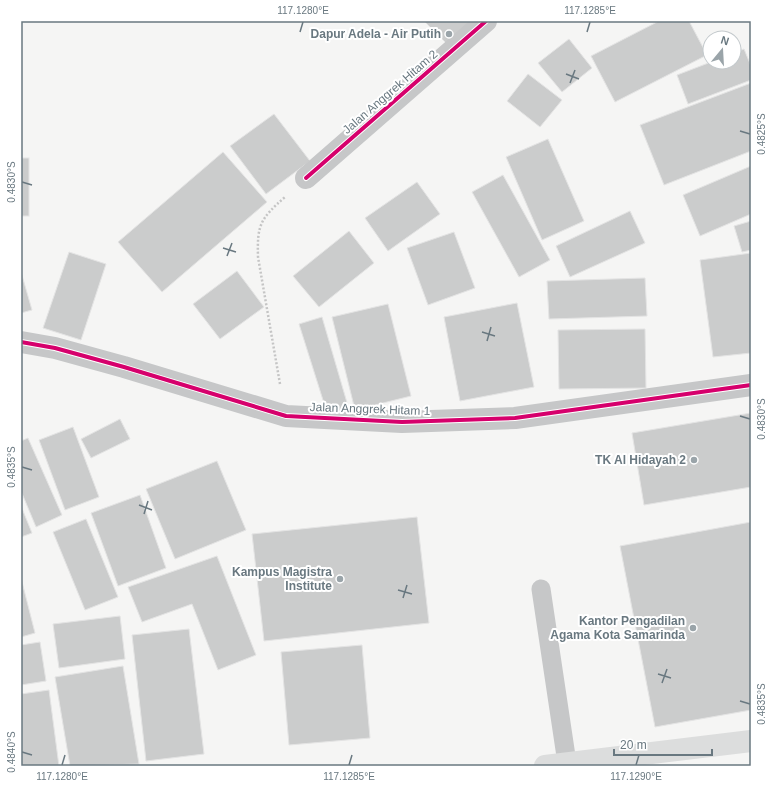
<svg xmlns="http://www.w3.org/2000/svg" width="772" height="787" font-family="Helvetica,sans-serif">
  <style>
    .building { fill: #cbcccc; stroke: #e4e4e4 }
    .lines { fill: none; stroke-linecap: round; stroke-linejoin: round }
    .path { stroke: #c5c5c5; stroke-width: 2.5; stroke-dasharray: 2 2; stroke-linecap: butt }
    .service { stroke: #c6c7c8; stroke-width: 19 }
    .minor { stroke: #c6c7c8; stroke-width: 22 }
    .trunk { stroke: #dcdddd; stroke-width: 22 }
    .cycleway-casing { stroke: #fff; stroke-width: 6 }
    .cycleway { stroke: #d6006c; stroke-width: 4 }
    .ticks { fill: none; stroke: #697880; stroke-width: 1.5 }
    .poi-dot { fill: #9aa4a9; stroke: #fff; stroke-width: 1.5 }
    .labels { text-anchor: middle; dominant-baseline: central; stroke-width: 4; stroke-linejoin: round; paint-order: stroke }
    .poi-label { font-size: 12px; font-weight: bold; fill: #697880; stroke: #fff; text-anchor: end }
    .street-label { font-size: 12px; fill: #697880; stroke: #fff }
    .neatline { fill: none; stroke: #697880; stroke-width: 1.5 }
    .ticks-label { font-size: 10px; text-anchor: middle; fill: #697880 }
  </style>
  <rect width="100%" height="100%" fill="#f5f5f4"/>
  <!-- building -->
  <g class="building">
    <polygon points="424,21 475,21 449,46"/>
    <polygon points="659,21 689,21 707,55 615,102 591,56"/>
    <polygon points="569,39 592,68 562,92 538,63"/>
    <polygon points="744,49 751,66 751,80 688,104 677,75 711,62 734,62 734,53"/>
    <polygon points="528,74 562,100 540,127 507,101"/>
    <polygon points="751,83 751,151 664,185 640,125"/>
    <polygon points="274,114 310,161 266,194 230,146"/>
    <polygon points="548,139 584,221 542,240 506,157"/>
    <polygon points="223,152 267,202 162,292 118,242"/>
    <rect x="21" y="158" width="8" height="58"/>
    <polygon points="751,166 751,214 700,236 683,195"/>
    <polygon points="503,175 550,260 519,277 472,192"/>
    <polygon points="417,182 440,214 388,251 365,218"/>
    <polygon points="630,211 645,243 570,277 556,246"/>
    <polygon points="751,221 751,250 742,252 734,226"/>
    <polygon points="349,231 374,263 319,307 293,276"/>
    <polygon points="454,232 475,288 428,305 407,248"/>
    <polygon points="69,252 106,264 81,340 43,328"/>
    <polygon points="751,253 751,353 713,357 700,260"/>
    <polygon points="237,271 264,307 220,339 193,304"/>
    <polygon points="21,272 32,310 21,313"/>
    <polygon points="645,278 647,316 549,319 547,281"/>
    <polygon points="517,303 534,387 460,401 444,317"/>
    <polygon points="388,304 411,396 355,410 332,317"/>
    <polygon points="322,317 350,413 328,416 299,324"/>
    <polygon points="645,329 646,388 559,389 558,330"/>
    <polygon points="751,413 751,487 644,505 632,433"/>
    <polygon points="120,419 130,439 91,458 81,439"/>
    <polygon points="73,427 99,497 65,510 39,440"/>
    <polygon points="28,438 62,515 36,527 21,491 21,441"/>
    <polygon points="217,461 246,530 175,559 146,489"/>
    <polygon points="140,495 166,568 118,586 91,513"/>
    <polygon points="21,506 32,533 21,537"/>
    <polygon points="417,517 429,623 264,641 252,534"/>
    <polygon points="86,519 118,597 85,610 53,532"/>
    <polygon points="751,522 751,710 655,727 620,546"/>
    <polygon points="217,556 256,655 218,670 192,604 142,622 128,587"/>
    <polygon points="21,578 35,633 21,637"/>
    <polygon points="120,616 125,659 59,668 53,624"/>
    <polygon points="189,629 204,754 146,761 132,635"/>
    <polygon points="40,642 46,681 21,685 21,645"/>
    <polygon points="362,645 370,738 289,745 281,652"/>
    <polygon points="123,666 139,764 70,766 55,677"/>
    <polygon points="49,690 59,766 21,766 21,694"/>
  </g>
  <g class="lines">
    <!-- path -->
    <path class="path" d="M280,384L258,257C257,225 260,219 285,197"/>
    <!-- service -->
    <polyline class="service" points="541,589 567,763"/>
    <!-- minor -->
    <g class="minor">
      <polyline points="306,178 486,21"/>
      <polyline points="21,342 55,348 124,367 286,416 402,422 515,418 751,385"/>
    </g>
    <!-- trunk -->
    <polyline class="trunk" points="545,766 751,741"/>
    <!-- cycleway casing -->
    <g class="cycleway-casing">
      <g id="cycleway">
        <polyline points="306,178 486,21"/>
        <polyline points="21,342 55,348 124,367 286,416 402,422 515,418 751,385"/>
      </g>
    </g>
    <!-- cycleway -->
    <use href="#cycleway" class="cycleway"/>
  </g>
  <!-- ticks -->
  <path class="ticks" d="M300,32L303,22M587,32L590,22M566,74L579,79M570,83L575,70M740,131L750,134M22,182L32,185M223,248L236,252M227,256L232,243M482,332L495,336M487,341L491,327M740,416L750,419M22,467L32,470M139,505L152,510M144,514L148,501M398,590L412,594M403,598L407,585M658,674L671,678M662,683L667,669M740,701L750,704M22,752L32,755M62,765L65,755M349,765L352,755M636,765L639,755"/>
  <!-- markers -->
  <g class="poi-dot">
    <circle cx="449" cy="34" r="4"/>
    <circle cx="694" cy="460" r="4"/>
    <circle cx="340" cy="579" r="4"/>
    <circle cx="693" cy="628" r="4"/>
  </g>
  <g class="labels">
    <!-- poi labels -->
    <g class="poi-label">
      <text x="441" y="34">Dapur Adela - Air Putih</text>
      <text x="686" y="460">TK Al Hidayah 2</text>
      <text x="332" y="572">Kampus Magistra<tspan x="332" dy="14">Institute</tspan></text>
      <text x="685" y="621">Kantor Pengadilan<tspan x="685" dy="14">Agama Kota Samarinda</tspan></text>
    </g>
    <!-- street labels -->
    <g class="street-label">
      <text transform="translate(390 92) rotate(-41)">Jalan Anggrek Hitam 2</text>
      <text transform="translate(370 409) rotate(2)">Jalan Anggrek Hitam 1</text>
    </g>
  </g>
  <!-- border -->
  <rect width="772" height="787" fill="none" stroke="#ffffff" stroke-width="44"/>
  <!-- north arrow -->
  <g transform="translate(722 50) rotate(18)"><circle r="19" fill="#ffffff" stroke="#c3c9cc"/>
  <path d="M0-3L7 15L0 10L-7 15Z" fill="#9aa4a9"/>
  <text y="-6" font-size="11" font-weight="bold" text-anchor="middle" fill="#697880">N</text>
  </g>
  <!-- scale -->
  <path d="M614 749v6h98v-6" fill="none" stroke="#697880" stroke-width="2"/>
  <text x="620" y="749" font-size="12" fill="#697880" stroke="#ffffff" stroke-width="3" paint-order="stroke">20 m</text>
  <rect x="22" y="22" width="728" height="743" class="neatline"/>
  <g class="ticks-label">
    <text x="303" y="14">117.1280°E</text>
    <text x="590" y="14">117.1285°E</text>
    <text transform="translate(761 134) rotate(-90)" y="4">0.4825°S</text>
    <text transform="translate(11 182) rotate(-90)" y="4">0.4830°S</text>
    <text transform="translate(761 419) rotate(-90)" y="4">0.4830°S</text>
    <text transform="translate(11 467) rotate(-90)" y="4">0.4835°S</text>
    <text transform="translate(761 704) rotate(-90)" y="4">0.4835°S</text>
    <text transform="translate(11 752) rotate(-90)" y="4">0.4840°S</text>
    <text x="62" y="780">117.1280°E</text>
    <text x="349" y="780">117.1285°E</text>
    <text x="636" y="780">117.1290°E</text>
  </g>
</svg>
